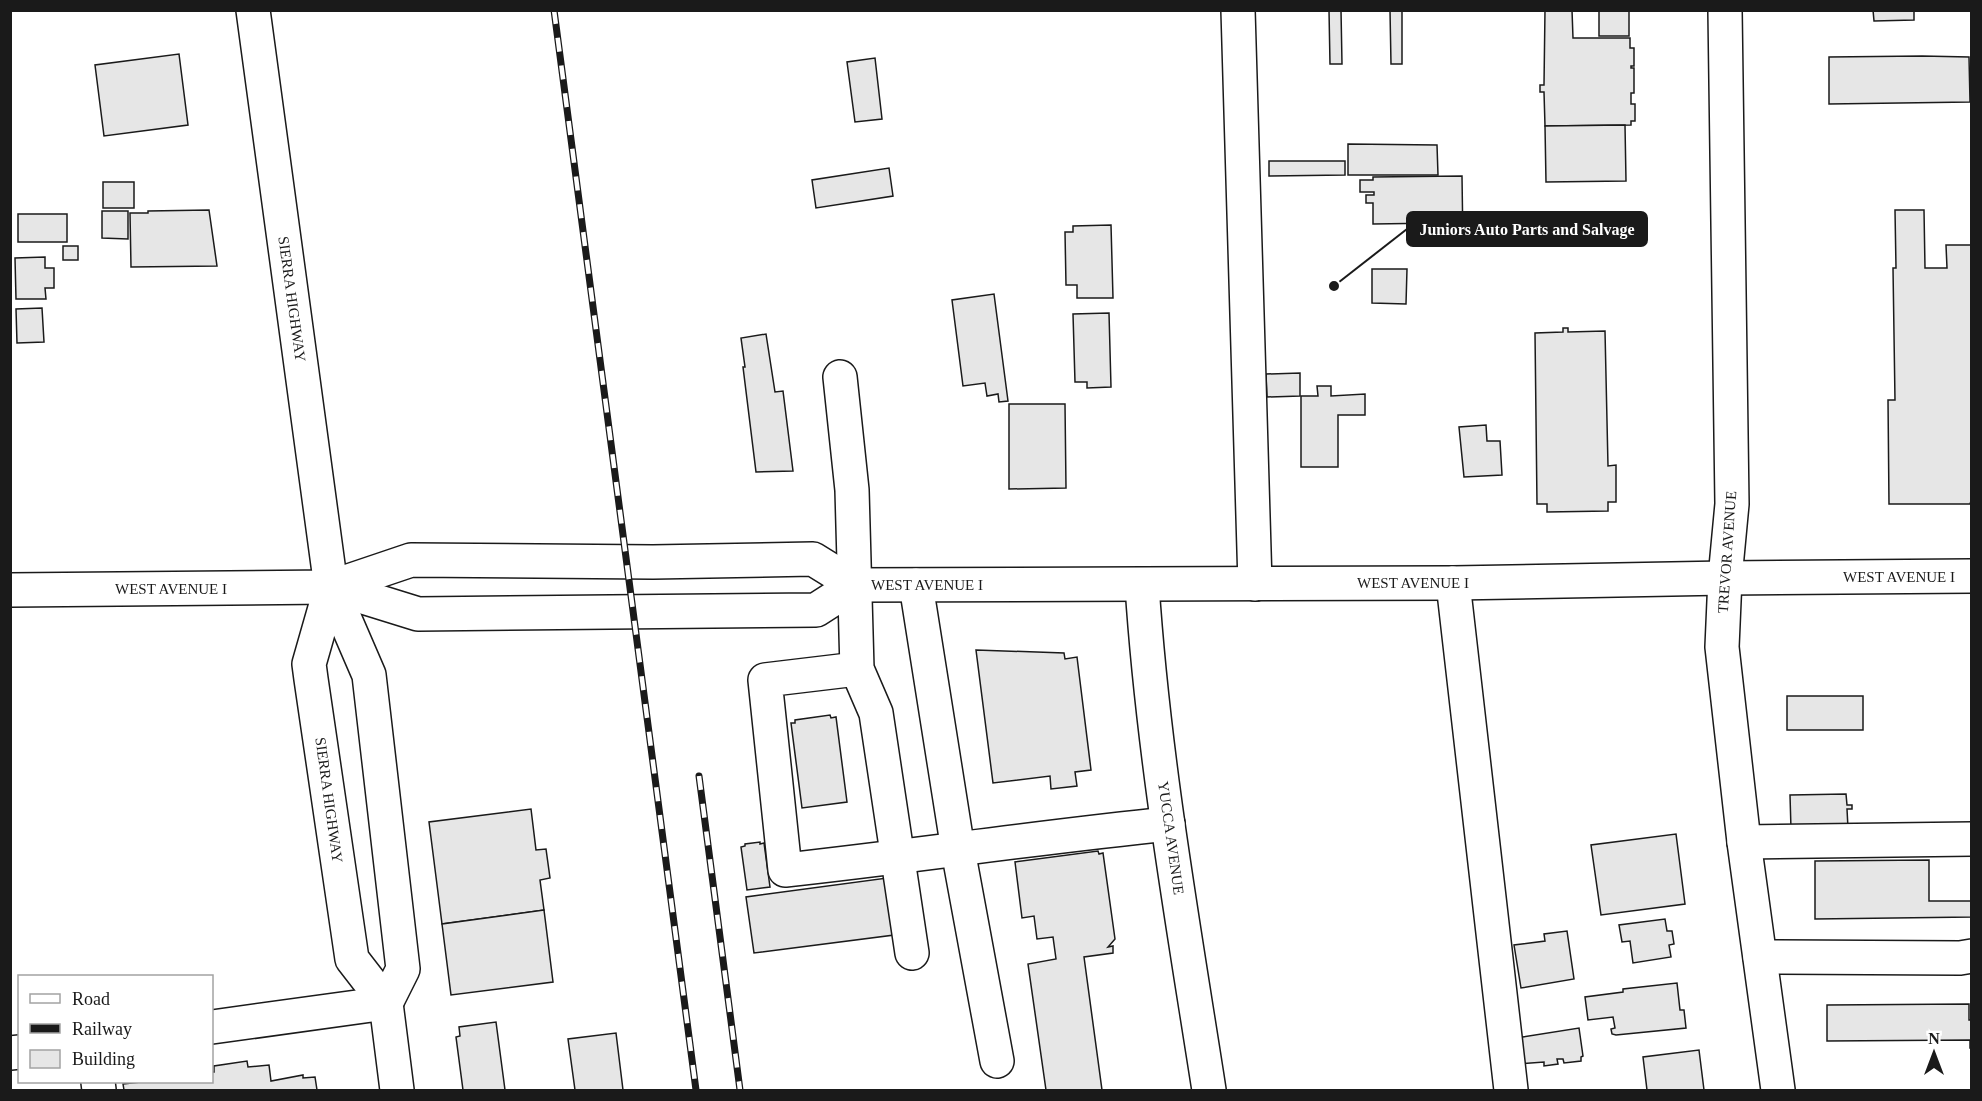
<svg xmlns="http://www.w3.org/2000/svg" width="1982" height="1101" font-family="'Times New Roman',serif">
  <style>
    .building { fill: #e6e6e6; stroke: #1a1a1a; stroke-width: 1.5 }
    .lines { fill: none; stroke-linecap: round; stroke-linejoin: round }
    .minor-casing { stroke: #1a1a1a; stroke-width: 36 }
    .major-casing { stroke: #1a1a1a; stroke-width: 36 }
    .minor { stroke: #fff; stroke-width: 33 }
    .major { stroke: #fff; stroke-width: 33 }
    .rail-casing { stroke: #1a1a1a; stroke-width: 7 }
    .rail { stroke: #fff; stroke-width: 4.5; stroke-dasharray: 14; stroke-linecap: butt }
    .labels { text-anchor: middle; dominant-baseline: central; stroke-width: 4.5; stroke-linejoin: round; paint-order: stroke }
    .street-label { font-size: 15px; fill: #1a1a1a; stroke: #fff }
    .leader { fill: none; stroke: #1a1a1a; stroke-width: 2 }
    .callout-dot { fill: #1a1a1a; stroke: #fff; stroke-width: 2 }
    .callout { fill: #1a1a1a; stroke: #1a1a1a; stroke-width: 2 }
    .callout-label { font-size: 16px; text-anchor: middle; font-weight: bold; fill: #fff }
  </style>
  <rect width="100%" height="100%" fill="#fff"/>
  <!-- building -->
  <g class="building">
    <polygon points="1329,10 1341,10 1342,64 1330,64"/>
    <polygon points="1390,10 1402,10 1402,64 1391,64"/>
    <polygon points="1545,10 1572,10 1573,38 1630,38 1630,48 1634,48 1634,66 1631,66 1631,68 1634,68 1634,93 1631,93 1631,104 1635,104 1635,121 1631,121 1631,125 1545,126 1544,92 1540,92 1540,85 1544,85"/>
    <rect x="1599" y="10" width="30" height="26"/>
    <polygon points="1873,10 1914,10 1914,20 1874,21"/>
    <polygon points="179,54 188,125 104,136 95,65"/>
    <polygon points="1922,56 1969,57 1970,102 1829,104 1829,57"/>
    <polygon points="875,58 882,119 855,122 847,62"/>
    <polygon points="1625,125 1626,181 1546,182 1545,126"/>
    <polygon points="1348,144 1437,145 1438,175 1348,175"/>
    <polygon points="1269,161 1345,161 1345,175 1269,176"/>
    <polygon points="889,168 893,196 816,208 812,180"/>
    <polygon points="1462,176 1463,245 1440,245 1440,223 1373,224 1373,203 1366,203 1366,195 1374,195 1374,192 1360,192 1360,180 1373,180 1373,177"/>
    <rect x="103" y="182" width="31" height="26"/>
    <polygon points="209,210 217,266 131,267 130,213 148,213 148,211"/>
    <polygon points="1895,210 1924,210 1925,268 1947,268 1946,245 1972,245 1972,498 1970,504 1889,504 1888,400 1895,400 1893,268 1896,268"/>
    <polygon points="102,211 128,211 128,239 102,238"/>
    <rect x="18" y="214" width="49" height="28"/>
    <polygon points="1111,225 1113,298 1077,298 1077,285 1066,285 1065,232 1073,232 1073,226"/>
    <rect x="63" y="246" width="15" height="14"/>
    <polygon points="45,257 45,268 54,268 54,288 45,288 46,299 16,299 15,258"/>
    <polygon points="1372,269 1407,269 1406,304 1372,303"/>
    <polygon points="994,294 1008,401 999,402 998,394 987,396 985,383 963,386 952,300"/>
    <polygon points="42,308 44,342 17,343 16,309"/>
    <polygon points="1109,313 1111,387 1087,388 1087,382 1075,382 1073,314"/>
    <polygon points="1563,328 1568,328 1568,332 1605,331 1608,466 1616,465 1616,502 1608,502 1608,511 1547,512 1547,504 1537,504 1535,333 1563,332"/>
    <polygon points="766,334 775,392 783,391 793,471 756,472 743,367 745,367 741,338"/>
    <polygon points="1300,373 1300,396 1267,397 1266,374"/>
    <polygon points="1317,386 1331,386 1331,396 1365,394 1365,415 1338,415 1338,467 1301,467 1301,396 1318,396"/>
    <polygon points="1009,404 1065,404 1066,488 1009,489"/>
    <polygon points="1486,425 1487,441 1500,441 1502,475 1464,477 1459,427"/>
    <polygon points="976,650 1064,653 1065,659 1077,657 1091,770 1075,772 1077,786 1051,789 1050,776 993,783"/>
    <rect x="1787" y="696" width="76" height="34"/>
    <polygon points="830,715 831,718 836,717 847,802 802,808 791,723 795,723 795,720"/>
    <polygon points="1846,794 1847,805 1852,805 1852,809 1847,809 1848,828 1791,829 1790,795"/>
    <polygon points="531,809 536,850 546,849 550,878 540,880 544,910 442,924 429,822"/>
    <polygon points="1676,834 1685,904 1601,915 1591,845"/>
    <polygon points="760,842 760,844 764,843 770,887 747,890 741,847 745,846 745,844"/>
    <polygon points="1098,851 1099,854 1103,853 1115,939 1108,947 1113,946 1113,953 1084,957 1102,1090 1046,1090 1028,964 1056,959 1053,937 1037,939 1034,916 1022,918 1015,862"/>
    <polygon points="1929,860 1929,901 1972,901 1972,917 1815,919 1815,861"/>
    <polygon points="887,878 894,935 754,953 746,897"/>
    <polygon points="544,910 553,982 451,995 442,924"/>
    <polygon points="1665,919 1667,931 1672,931 1674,944 1669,945 1671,957 1633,963 1630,941 1622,942 1619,925"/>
    <polygon points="1567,931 1574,979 1521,988 1514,945 1545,941 1544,934"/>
    <polygon points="1677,983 1680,1010 1684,1010 1686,1028 1616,1035 1612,1034 1611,1029 1615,1028 1613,1017 1588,1020 1585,997 1623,992 1623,989"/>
    <polygon points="1969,1004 1969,1020 1972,1020 1972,1048 1970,1048 1970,1040 1827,1041 1827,1005"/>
    <polygon points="496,1022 505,1090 463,1090 456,1037 460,1036 459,1027"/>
    <polygon points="1579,1028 1583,1056 1581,1057 1581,1061 1564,1063 1563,1059 1557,1059 1558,1064 1544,1066 1544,1062 1519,1064 1516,1038"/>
    <polygon points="616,1033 623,1090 575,1090 568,1039"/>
    <polygon points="1699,1050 1704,1090 1647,1090 1643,1057"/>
    <polygon points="247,1061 248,1067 269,1065 271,1081 303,1075 303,1078 315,1077 317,1090 124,1090 123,1084 141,1082 212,1082 212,1072 214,1072 214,1066"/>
  </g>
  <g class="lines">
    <!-- minor casing -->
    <g class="minor-casing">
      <g id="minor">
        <polyline points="1238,10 1255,584"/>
        <polyline points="1725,10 1732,504 1725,578 1722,647 1744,842 1778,1090"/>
        <polyline points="840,377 852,490 857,669 876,713 912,953"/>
        <polyline points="1453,583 1511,1090"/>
        <polyline points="916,585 958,850 997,1061"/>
        <path d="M1142,585C1153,754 1183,923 1209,1090"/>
        <path d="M857,669L765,680L785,870C913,856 1040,837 1168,824"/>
        <polyline points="1744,842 1972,839"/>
        <polyline points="1760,957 1960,958 1972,956"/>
        <polyline points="212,1027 386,1003"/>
        <polyline points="10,1053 20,1052"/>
        <polyline points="98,1082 99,1090"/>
      </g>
    </g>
    <!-- major casing -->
    <g class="major-casing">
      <g id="major">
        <polyline points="253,10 331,587 369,675 403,969 386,1003"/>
        <polyline points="331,587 418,614 816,610 855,585"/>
        <polyline points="331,587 309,664 311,679 352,959 386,1003 397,1090"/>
        <polyline points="10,590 331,587 411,560 653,562 813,559 855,585 1453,583 1725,578 1972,576"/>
      </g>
    </g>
    <!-- minor -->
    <use href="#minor" class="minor"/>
    <!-- major -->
    <use href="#major" class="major"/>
    <!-- rail casing -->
    <g class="rail-casing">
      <g id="rail">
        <polyline points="554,10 696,1090"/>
        <polyline points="699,776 740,1090"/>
      </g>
    </g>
    <!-- rail -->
    <use href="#rail" class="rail"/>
  </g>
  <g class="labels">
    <!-- street labels -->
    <g class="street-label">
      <text transform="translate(292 299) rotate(82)">SIERRA HIGHWAY</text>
      <text transform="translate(1727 552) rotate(-86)">TREVOR AVENUE</text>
      <text x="1899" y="577">WEST AVENUE I</text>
      <text x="1413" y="583">WEST AVENUE I</text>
      <text x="927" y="585">WEST AVENUE I</text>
      <text x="171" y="589">WEST AVENUE I</text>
      <text transform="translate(329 800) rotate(82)">SIERRA HIGHWAY</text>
      <text transform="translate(1171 838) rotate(82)">YUCCA AVENUE</text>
    </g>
  </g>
  <!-- callouts -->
  <path class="leader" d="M1334 286L1407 229"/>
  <circle class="callout-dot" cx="1334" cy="286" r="6"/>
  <rect class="callout" x="1407" y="212" width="240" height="34" rx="6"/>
  <g class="callout-label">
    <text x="1527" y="235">Juniors Auto Parts and Salvage</text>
  </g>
  <!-- border -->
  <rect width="1982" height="1101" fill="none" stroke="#1a1a1a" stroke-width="24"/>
  <!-- legend -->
  <rect x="18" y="975" width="195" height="108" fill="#ffffff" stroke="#a3a3a3" stroke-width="1.5"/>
  <rect x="30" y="994" width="30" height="9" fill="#ffffff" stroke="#a3a3a3" stroke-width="1.5"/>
  <text x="72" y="1005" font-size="18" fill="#1a1a1a">Road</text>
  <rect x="30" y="1024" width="30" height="9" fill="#1a1a1a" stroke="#a3a3a3" stroke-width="1.5"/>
  <text x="72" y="1035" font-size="18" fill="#1a1a1a">Railway</text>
  <rect x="30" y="1050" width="30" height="18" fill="#e6e6e6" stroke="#a3a3a3" stroke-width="1.5"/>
  <text x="72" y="1065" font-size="18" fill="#1a1a1a">Building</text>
  <!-- north arrow -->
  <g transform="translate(1934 1053)" stroke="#ffffff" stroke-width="4.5" paint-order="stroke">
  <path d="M0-4.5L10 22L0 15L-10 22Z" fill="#1a1a1a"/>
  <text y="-9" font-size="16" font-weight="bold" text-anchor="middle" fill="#1a1a1a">N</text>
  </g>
</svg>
